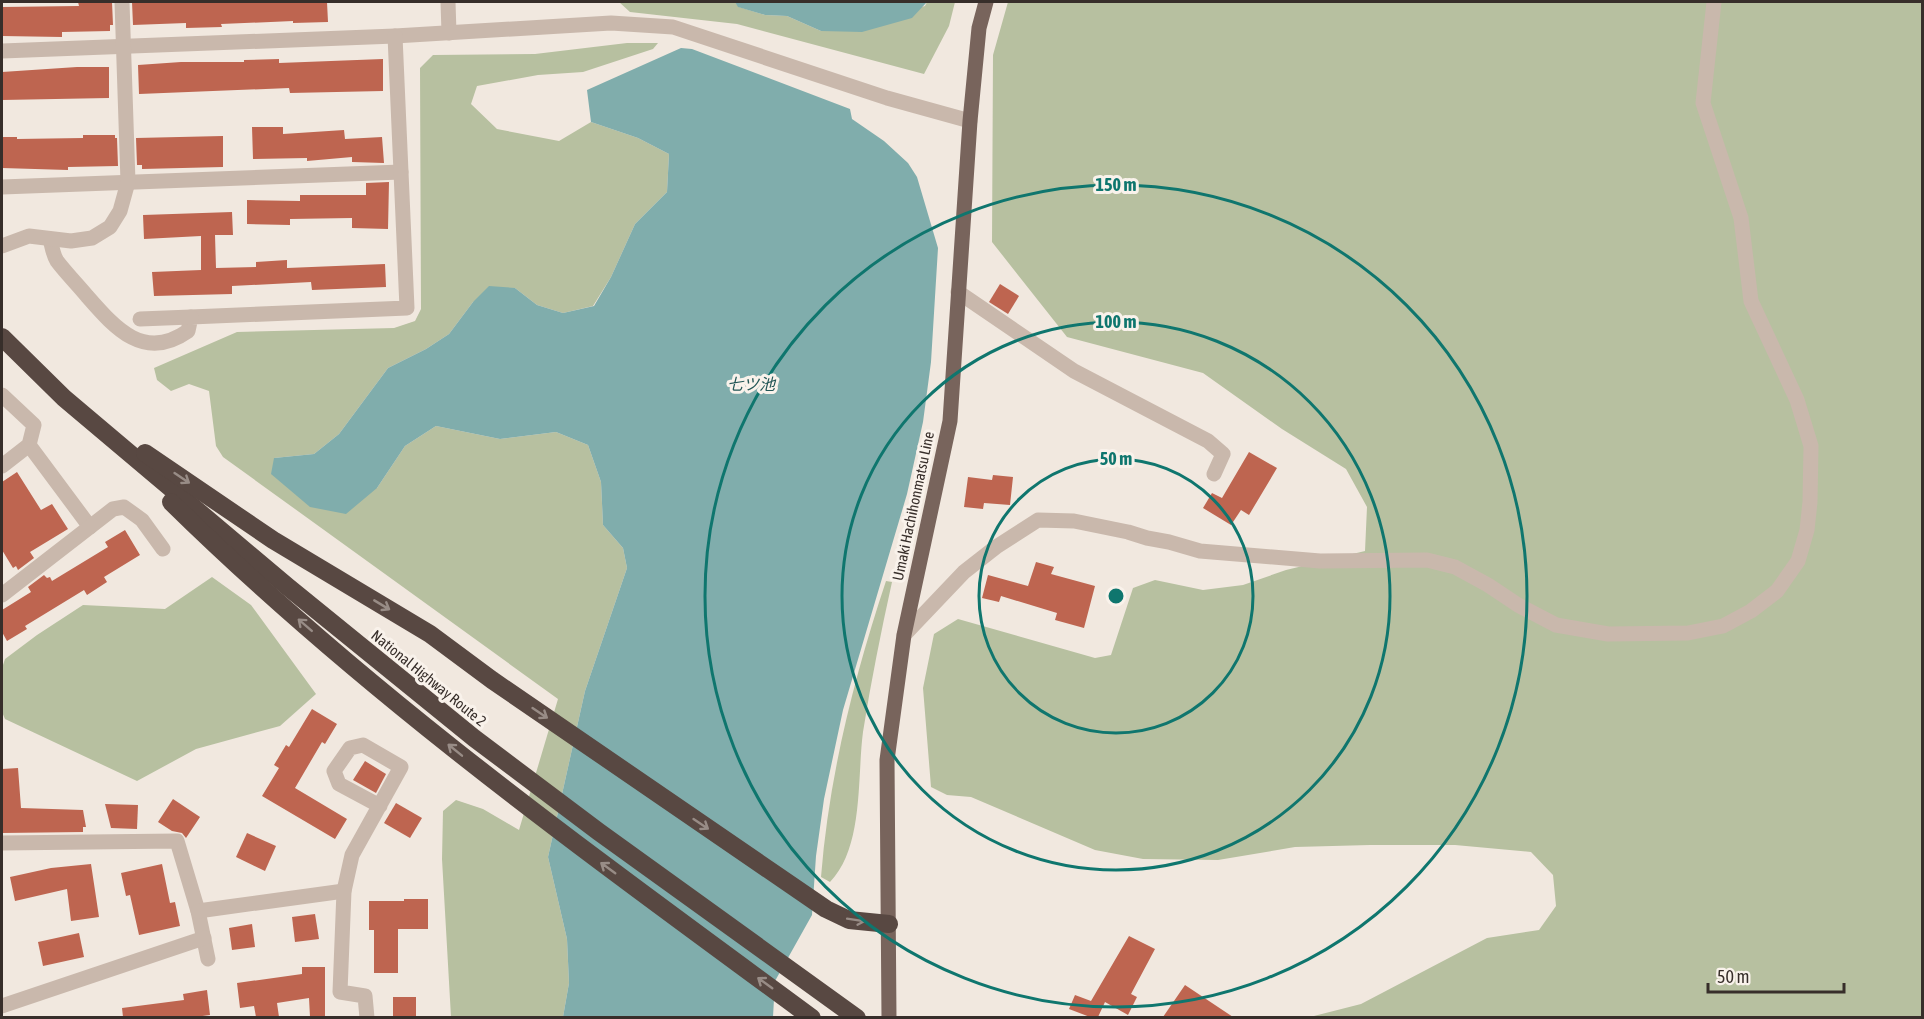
<svg xmlns="http://www.w3.org/2000/svg" width="1924" height="1019" font-family="'Asap Condensed','Noto Sans JP',sans-serif">
  <style>
    .green { fill: #b7c0a0 }
    .water { fill: #80adac }
    .building { fill: #be6550 }
    .lines { fill: none; stroke-linecap: round; stroke-linejoin: round }
    .minor { stroke: #c9b8ac; stroke-width: 15 }
    .major { stroke: #78645c; stroke-width: 15 }
    .highway { stroke: #584842; stroke-width: 18 }
    .oneway { stroke: #988c86 }
    .ring { fill: none; stroke: #0f766e; stroke-width: 3 }
    .labels { text-anchor: middle; dominant-baseline: central; stroke-width: 6; stroke-linejoin: round; paint-order: stroke }
    .street-label { font-size: 15px; fill: #372e2a; stroke: #f9f2eb }
    .water-label { font-size: 16px; font-style: italic; fill: #225656; stroke: #f9f2eb }
    .centre { fill: #0f766e; stroke: #f9f2eb; stroke-width: 3 }
    .ring-label { font-size: 18px; text-anchor: middle; font-weight: bold; fill: #0f766e; stroke: #f9f2eb; stroke-width: 6; stroke-linejoin: round; paint-order: stroke }
  </style>
  <rect width="100%" height="100%" fill="#f1e8df"/>
  <!-- green -->
  <g class="green">
    <polygon points="619,2 735,2 739,7 765,15 787,16 821,31 925,6 927,2 955,2 949,26 924,74 737,24 630,12"/>
    <polygon points="1008,2 1922,2 1922,1017 1310,1017 1361,1004 1487,938 1539,930 1556,906 1553,875 1531,852 1455,845 1370,845 1295,847 1218,860 1143,859 1095,850 971,797 947,795 931,787 923,688 934,634 958,619 1095,658 1111,655 1133,588 1155,580 1203,590 1243,585 1286,570 1365,551 1367,507 1346,469 1282,429 1203,373 1067,337 992,242 993,55"/>
    <polygon points="627,43 658,43 653,49 583,72 538,75 477,86 471,104 497,129 559,141 591,122 638,138 669,154 667,192 635,224 611,277 593,306 563,313 537,305 515,288 473,302 449,334 426,349 388,368 339,434 314,454 274,458 377,488 405,446 436,426 500,439 556,432 588,445 601,482 603,525 623,548 627,568 585,691 548,857 567,939 569,983 563,1017 451,1017 442,859 443,811 456,800 483,809 519,830 558,699 223,457 216,446 209,391 189,384 171,391 157,380 154,368 237,332 394,328 415,321 421,309 420,68 433,55 535,54"/>
    <polygon points="212,577 251,605 316,694 280,726 196,749 137,781 5,719 2,712 2,668 5,659 37,635 83,605 165,609"/>
    <path d="M886,581L892,582C881,632 871,681 863,732C857,777 864,847 830,882L821,877C829,776 854,677 886,581Z"/>
  </g>
  <!-- water -->
  <g class="water">
    <polygon points="735,2 927,2 912,18 862,32 821,31 787,16 765,15 738,7"/>
    <polygon points="681,48 692,49 850,109 852,119 884,141 908,163 917,177 938,248 931,362 923,422 907,494 843,710 824,799 816,856 812,915 775,981 773,1017 563,1017 569,983 567,939 548,857 585,691 627,568 623,548 603,525 601,482 588,445 556,432 500,439 436,426 405,446 377,488 346,514 310,507 271,474 274,458 314,454 339,434 388,368 426,349 449,334 473,302 489,286 515,288 537,305 563,313 594,306 611,277 635,224 667,192 669,154 638,138 591,122 587,90"/>
  </g>
  <!-- building -->
  <g class="building">
    <polygon points="78,2 112,2 113,25 110,25 110,31 62,32 62,37 2,36 2,7 79,6"/>
    <polygon points="132,2 327,2 328,22 293,23 293,21 221,24 222,27 186,28 186,23 133,25"/>
    <polygon points="279,59 279,63 383,59 383,91 290,93 289,88 139,94 138,65 181,62 244,62 244,60"/>
    <polygon points="77,67 109,67 109,98 2,100 2,72"/>
    <polygon points="252,127 283,127 283,134 344,130 345,139 382,137 384,163 352,162 352,157 307,161 307,158 253,159"/>
    <polygon points="83,135 115,135 115,138 117,138 118,166 68,167 68,170 2,168 2,137 17,137 17,139 83,138"/>
    <polygon points="223,136 223,167 142,169 142,165 137,165 136,138"/>
    <polygon points="389,182 388,229 352,228 352,218 290,219 290,225 247,224 247,200 300,201 300,195 366,195 366,183"/>
    <polygon points="232,212 233,235 215,235 216,268 256,267 256,262 287,260 287,268 385,264 386,287 312,290 311,282 232,286 232,294 154,296 152,272 201,270 201,236 144,239 143,215"/>
    <polygon points="1000,284 1019,296 1008,314 989,302"/>
    <polygon points="1249,452 1277,468 1249,515 1241,510 1231,525 1203,508 1212,493 1222,498"/>
    <polygon points="17,472 41,510 52,504 68,529 30,552 34,558 18,570 16,566 13,568 2,550 2,482"/>
    <polygon points="993,475 1013,477 1010,505 984,503 983,509 964,507 968,477 992,480"/>
    <polygon points="125,530 140,555 104,577 107,582 87,595 84,590 25,626 27,629 7,641 2,632 2,610 31,592 28,587 44,575 47,578 50,577 52,581 108,547 105,542"/>
    <polygon points="1036,562 1054,567 1051,574 1095,586 1084,628 1055,620 1057,613 1001,596 999,602 982,598 988,575 1028,586"/>
    <polygon points="312,709 337,724 325,744 322,742 295,788 347,819 335,839 262,796 279,768 274,765 286,745 289,747"/>
    <polygon points="365,761 386,774 376,793 353,780"/>
    <polygon points="18,768 21,808 83,810 86,827 83,827 83,832 2,833 2,769"/>
    <polygon points="173,799 200,817 186,838 182,833 172,831 158,822"/>
    <polygon points="396,803 422,818 410,838 384,823"/>
    <polygon points="105,804 138,805 137,829 111,828"/>
    <polygon points="247,833 276,846 265,871 236,857"/>
    <polygon points="91,864 99,917 71,921 67,889 15,901 10,877 51,868"/>
    <polygon points="162,864 170,903 175,902 180,926 139,935 130,895 126,896 121,873"/>
    <polygon points="404,899 428,899 428,929 398,929 398,973 374,973 374,930 369,930 369,901 404,901"/>
    <polygon points="315,914 319,939 295,942 292,917"/>
    <polygon points="252,924 255,947 232,950 229,928"/>
    <polygon points="79,933 84,957 43,966 38,942"/>
    <polygon points="1129,936 1155,949 1131,994 1137,997 1128,1015 1105,1002 1098,1017 1090,1017 1069,1009 1075,995 1091,1001"/>
    <polygon points="302,967 325,967 325,1017 310,1017 309,998 277,1003 279,1017 256,1017 254,1006 240,1008 237,983 302,974"/>
    <polygon points="1185,985 1233,1017 1163,1017"/>
    <polygon points="207,990 210,1015 195,1017 123,1017 122,1008 184,1000 183,994"/>
    <rect x="393" y="997" width="23" height="20"/>
  </g>
  <g class="lines">
    <!-- minor -->
    <g class="minor">
      <polyline points="448,2 449,33"/>
      <polyline points="2,51 395,36 611,23 673,27 887,98 970,121"/>
      <polyline points="2,187 401,172"/>
      <path d="M50,239C52,246 53,255 57,261C66,273 78,285 87,296C115,328 144,362 188,331L191,317L407,308L395,36"/>
      <polyline points="2,246 29,236 71,241 92,238 110,227 120,211 128,182 122,2"/>
      <polyline points="958,292 1074,371 1208,441 1223,454 1214,474"/>
      <polyline points="140,319 191,317"/>
      <polyline points="2,395 34,425 29,445 2,466"/>
      <polyline points="29,445 90,527"/>
      <polyline points="2,595 113,509 124,507 142,520 163,549"/>
      <polyline points="904,635 964,572 996,547 1038,520 1074,521 1128,532 1147,538 1169,542 1200,551 1320,561 1427,560 1455,567 1488,585 1518,605 1556,625 1608,634 1688,633 1723,626 1751,611 1777,591 1798,561 1807,530 1810,502 1811,446 1797,400 1751,301 1741,218 1703,103 1714,2"/>
      <polyline points="2,843 177,841 198,911 208,959"/>
      <polyline points="198,911 344,891"/>
      <polyline points="2,1006 204,938"/>
      <polyline points="367,1018 365,996 340,992 344,891 352,855 401,767 363,745 350,748 334,771 339,784 380,806"/>
    </g>
    <!-- major -->
    <polyline class="major" points="889,1018 887,760 904,635 950,421 970,121 979,28 986,2"/>
    <!-- highway -->
    <g class="highway">
      <polyline points="2,337 64,398 288,587 474,738 599,832 857,1018"/>
      <polyline points="145,453 273,540 430,634 492,680 826,909 849,920 889,924"/>
      <path d="M171,502C367,695 591,855 812,1018"/>
    </g>
  </g>
  <!-- one-way arrows -->
  <defs><path id="oneway-shaft" d="M-6 0H5M1.5-3L5.5 0L1.5 3" fill="none" stroke-width="1.6" stroke-linecap="round" stroke-linejoin="round" transform="scale(1.5)"/></defs>
  <g class="oneway">
    <use href="#oneway-shaft" transform="translate(182 478) rotate(34)"/>
    <use href="#oneway-shaft" transform="translate(382 605) rotate(31)"/>
    <use href="#oneway-shaft" transform="translate(305 625) rotate(-139)"/>
    <use href="#oneway-shaft" transform="translate(540 713) rotate(34)"/>
    <use href="#oneway-shaft" transform="translate(455 750) rotate(-141)"/>
    <use href="#oneway-shaft" transform="translate(701 824) rotate(34)"/>
    <use href="#oneway-shaft" transform="translate(608 868) rotate(-144)"/>
    <use href="#oneway-shaft" transform="translate(856 920) rotate(9)"/>
    <use href="#oneway-shaft" transform="translate(765 983) rotate(-144)"/>
  </g>
  <!-- distance rings -->
  <g class="ring">
    <circle cx="1116" cy="596" r="137"/>
    <circle cx="1116" cy="596" r="274"/>
    <circle cx="1116" cy="596" r="411"/>
  </g>
  <g class="labels">
    <!-- street labels -->
    <g class="street-label">
      <text transform="translate(913 506) rotate(-78)">Umaki Hachihonmatsu Line</text>
      <text transform="translate(429 678) rotate(39)">National Highway Route 2</text>
    </g>
    <!-- water labels -->
    <g class="water-label">
      <text x="751" y="384">七ツ池</text>
    </g>
  </g>
  <circle cx="1116" cy="596" r="9" class="centre"/>
  <g class="ring-label">
    <text x="1116" y="191">150 m</text>
    <text x="1116" y="328">100 m</text>
    <text x="1116" y="465">50 m</text>
  </g>
  <!-- border -->
  <rect width="1924" height="1019" fill="none" stroke="#372e2a" stroke-width="6"/>
  <!-- scale -->
  <path d="M1708 983v9h136v-9" fill="none" stroke="#372e2a" stroke-width="3"/>
  <text x="1717" y="983" font-size="18" fill="#372e2a" stroke="#f9f2eb" stroke-width="4.5" paint-order="stroke">50 m</text>
</svg>
